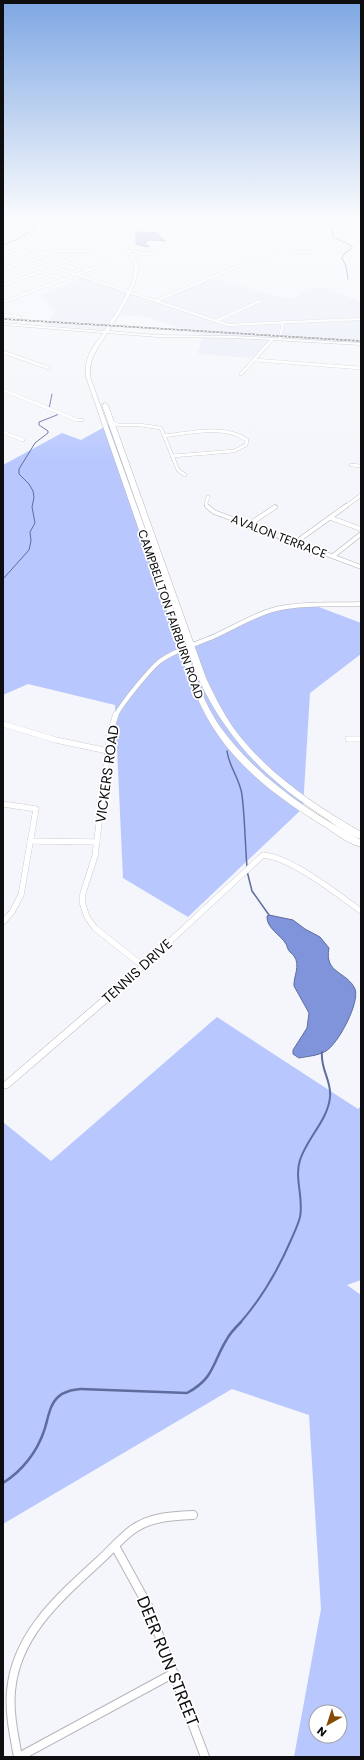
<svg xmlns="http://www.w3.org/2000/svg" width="364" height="1760" font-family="Poppins,sans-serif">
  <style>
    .built { fill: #e8ecf8 }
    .green { fill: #b8c8fe; fill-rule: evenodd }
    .water { fill: #8094db; stroke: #5e6c9e }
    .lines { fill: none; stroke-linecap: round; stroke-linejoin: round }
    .stream-far3 { stroke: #5e6c9e; stroke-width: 1 }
    .stream-far2 { stroke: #5e6c9e; stroke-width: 1.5 }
    .stream-far1 { stroke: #5e6c9e; stroke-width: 2 }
    .stream { stroke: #5e6c9e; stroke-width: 2.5 }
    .street-far5-casing { stroke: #b5b6bb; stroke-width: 3 }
    .street-far4-casing { stroke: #b5b6bb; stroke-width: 3.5 }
    .street-far3-casing { stroke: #b5b6bb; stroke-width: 5 }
    .street-far2-casing { stroke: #b5b6bb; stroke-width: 6 }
    .street-far1-casing { stroke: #b5b6bb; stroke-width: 8 }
    .street-casing { stroke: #b5b6bb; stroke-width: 10 }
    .primary-casing { stroke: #b5b6bb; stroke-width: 1 }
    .street-far5 { stroke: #fff; stroke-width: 2.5 }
    .street-far4 { stroke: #fff; stroke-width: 3 }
    .street-far3 { stroke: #fff; stroke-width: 4 }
    .street-far2 { stroke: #fff; stroke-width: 5.5 }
    .street-far1 { stroke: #fff; stroke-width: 7 }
    .street { stroke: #fff; stroke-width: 8 }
    .primary { fill: #fff; fill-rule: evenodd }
    .rail-casing { stroke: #444547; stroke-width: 1.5 }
    .rail { stroke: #fff; stroke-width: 1; stroke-dasharray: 2; stroke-linecap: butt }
    .labels { text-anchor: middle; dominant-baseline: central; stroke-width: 3.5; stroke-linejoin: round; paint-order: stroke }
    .far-street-label { font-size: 12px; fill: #0e0e10; stroke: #fff }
    .street-label { font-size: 14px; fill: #0e0e10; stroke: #fff }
    .near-street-label { font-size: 17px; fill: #0e0e10; stroke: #fff }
  </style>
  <rect width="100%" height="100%" fill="#f5f6fb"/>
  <!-- built -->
  <polygon class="built" points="85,277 155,300 210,278 290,299 319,286 361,302 361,343 277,338 257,358 221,356 198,354 202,336 148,317 115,315 105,330 44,325 56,311 40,295"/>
  <!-- green -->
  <g class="green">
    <polygon points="110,424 153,548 184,647 236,626 264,610 311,604 361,623 361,654 310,693 303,808 188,917 123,878 115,705 28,684 3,695 3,465 62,433 81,440"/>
    <path d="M217,1017L358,1109L361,1106V1280L347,1285L361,1295V1757H294L321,1609L309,1415L232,1389L3,1524V1122L51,1161ZM316,1712H340V1736H316Z"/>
  </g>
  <!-- water -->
  <g class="water">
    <polygon points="142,232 158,233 161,238 166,241 149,240 144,243 149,246 148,247 136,244 136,233"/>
    <path d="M269,915L293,920L305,929L320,937L329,948C324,974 347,971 355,989C360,1003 338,1044 326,1051C317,1056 309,1056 299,1058L293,1054V1050L307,1028L309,1013L294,986C293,978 301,965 294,956C293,954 289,952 288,949C287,948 287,945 286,944C281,935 266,928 267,916Z"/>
  </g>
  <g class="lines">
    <!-- stream-far3 -->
    <g class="stream-far3">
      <polyline points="312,216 327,224 333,230 333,237 352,246 352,248 345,253 342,258 346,266 348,279"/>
      <path d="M3,245C17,239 36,234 36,216"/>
      <polyline points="49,409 52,394"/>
      <polyline points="3,579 29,550 31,541 30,532 35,523 32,507 34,497 33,491 29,484 19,474 19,469 35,443 48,433 48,431 39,425 39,422 57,415 58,413"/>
    </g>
    <!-- stream-far2 -->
    <g class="stream-far2">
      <path d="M227,751C229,767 240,779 242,795C245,819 245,843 247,867"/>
      <polyline points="247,871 252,891 269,915"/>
    </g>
    <!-- stream-far1 -->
    <path class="stream-far1" d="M240,1323C262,1298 278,1270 291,1240C294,1233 298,1225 300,1217C304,1198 294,1178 300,1160C307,1138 328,1120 330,1097C332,1081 320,1069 322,1052"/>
    <!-- stream -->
    <path class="stream" d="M3,1483C22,1471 37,1452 44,1431C48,1420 49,1405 58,1397C64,1391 73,1390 81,1389L187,1393C215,1378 212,1363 227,1339C230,1333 236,1327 241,1322"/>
    <!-- street-far5 casing -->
    <g class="street-far5-casing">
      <g id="street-far5">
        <polyline points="168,216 184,228 213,237"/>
        <polyline points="247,216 272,223"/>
        <polyline points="328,219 361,224"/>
        <polygon points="208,220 214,221 200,222"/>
        <polyline points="360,224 348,229 345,233 361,241"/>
        <polygon points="144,225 148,227 132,229"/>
        <polyline points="144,225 145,221 171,219"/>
        <polyline points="78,227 34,236 22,246 90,270"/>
        <polyline points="223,235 294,252 314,252 304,231"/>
        <polyline points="286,235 305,235"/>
        <polyline points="186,238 180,238 173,233 200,222"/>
        <polyline points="31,240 82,239"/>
        <polyline points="3,250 228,325 361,319"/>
        <polyline points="42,254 54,251 96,251"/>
        <polyline points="131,255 148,254 223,234 279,222 283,219"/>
        <polyline points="3,261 63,279"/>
        <polyline points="3,270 17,264"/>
        <polyline points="3,285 40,272"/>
        <polyline points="156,301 267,254"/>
        <polyline points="3,302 102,265 103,261 87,244 68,229"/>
        <polyline points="3,315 20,317"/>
        <polyline points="216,321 260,301"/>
        <polyline points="280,339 283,322"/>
        <polyline points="268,344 273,339"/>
      </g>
    </g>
    <!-- street-far4 casing -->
    <g class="street-far4-casing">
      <g id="street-far4">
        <polyline points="3,352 49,368"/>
        <polyline points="255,360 361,368"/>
        <polyline points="241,374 269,343"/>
        <polyline points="3,390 77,420 82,420"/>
        <polyline points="111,422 118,425 140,425 161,428 178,470 185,475"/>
        <polyline points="3,432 23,440"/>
        <path d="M164,436C190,433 224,424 247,440L246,445L234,451L172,456"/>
        <polyline points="351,465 361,466"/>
        <polyline points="207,507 206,503 208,497"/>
        <polyline points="345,507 361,495"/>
      </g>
    </g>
    <!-- street-far3 casing -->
    <g class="street-far3-casing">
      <g id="street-far3">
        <polyline points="207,506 214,512 361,567"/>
        <polyline points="331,518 361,529"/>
        <polyline points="248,525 275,507"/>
        <polyline points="296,542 346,506"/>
        <polyline points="333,556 361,534"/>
        <path d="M116,715C123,702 149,670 160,661C176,649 197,644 215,636C235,627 255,614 276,609C303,603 333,605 361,604"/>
      </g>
    </g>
    <!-- street-far2 casing -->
    <g class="street-far2-casing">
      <g id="street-far2">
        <polyline points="116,714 110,733 95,856 83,893 82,902 87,917 95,928 144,967"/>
        <polyline points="3,724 56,740 108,751"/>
        <polyline points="348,739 361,739"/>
        <polyline points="3,804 36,809 21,895 12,912 3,922"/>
        <polyline points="30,841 97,842"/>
        <path d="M127,981L263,855C291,857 337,894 361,911"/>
      </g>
    </g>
    <!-- street-far1 casing -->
    <g class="street-far1-casing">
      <polyline id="street-far1" points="6,1085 128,980"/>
    </g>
    <!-- street casing -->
    <g class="street-casing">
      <g id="street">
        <polyline points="115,1546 148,1606 205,1757"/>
        <path d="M18,1757C14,1735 9,1713 11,1691C16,1634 60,1597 99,1561C110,1551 120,1539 132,1530C150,1517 171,1516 193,1515"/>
        <polyline points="19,1757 174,1673"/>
      </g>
    </g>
    <!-- primary casing -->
    <g class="primary-casing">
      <g id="primary">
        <path d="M70,216C91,216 110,235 126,248C130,251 138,250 143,253L141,254L130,252C134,257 138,262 138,268C138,287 118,315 109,331L157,335L234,336L361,343V345L234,338L157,337L107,333C97,350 89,357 90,377C119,456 147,534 175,613C188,651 197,694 221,728C257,777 308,811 361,840V847C349,844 337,835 327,828C284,802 239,770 212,726C189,688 179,645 164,603C138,527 112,452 86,377C84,356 92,349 103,333L3,325V323L104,331C114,316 136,284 134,266C131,245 87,224 70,216Z"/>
        <path d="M105,403L108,405L206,678C214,695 222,711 232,726C265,772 313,804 361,832V839C348,835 335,825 324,817C266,779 228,741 198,678L102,405Z"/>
      </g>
    </g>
    <!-- street-far5 -->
    <use href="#street-far5" class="street-far5"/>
    <!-- street-far4 -->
    <use href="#street-far4" class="street-far4"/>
    <!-- street-far3 -->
    <use href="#street-far3" class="street-far3"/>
    <!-- street-far2 -->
    <use href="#street-far2" class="street-far2"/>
    <!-- street-far1 -->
    <use href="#street-far1" class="street-far1"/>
    <!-- street -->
    <use href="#street" class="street"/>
    <!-- primary -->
    <use href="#primary" class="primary"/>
    <!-- rail casing -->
    <g class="rail-casing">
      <polyline id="rail" points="3,319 361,341"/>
    </g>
    <!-- rail -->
    <use href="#rail" class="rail"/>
  </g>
  <!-- sky -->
  <linearGradient id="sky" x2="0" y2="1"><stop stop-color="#7ea7e3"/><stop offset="0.47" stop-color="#fafbfd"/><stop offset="1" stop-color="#fafbfd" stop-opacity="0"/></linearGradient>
  <rect width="364" height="463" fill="url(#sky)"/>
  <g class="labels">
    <!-- far-street labels -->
    <g class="far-street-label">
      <text transform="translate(279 536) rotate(21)">AVALON TERRACE</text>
      <text transform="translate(171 614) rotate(71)">CAMPBELLTON FAIRBURN ROAD</text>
    </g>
    <!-- street labels -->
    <g class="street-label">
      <text transform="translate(107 774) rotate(-82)">VICKERS ROAD</text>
      <text transform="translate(137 971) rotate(-42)">TENNIS DRIVE</text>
    </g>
    <!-- near-street labels -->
    <g class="near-street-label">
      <text transform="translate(168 1661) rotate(68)">DEER RUN STREET</text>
    </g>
  </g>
  <!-- border -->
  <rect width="364" height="1760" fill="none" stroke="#0e0e10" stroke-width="8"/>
  <!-- north arrow -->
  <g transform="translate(328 1724) rotate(219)"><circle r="19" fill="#ffffff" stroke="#9f9f9f"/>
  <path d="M0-3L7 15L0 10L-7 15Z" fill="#864b03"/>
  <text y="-6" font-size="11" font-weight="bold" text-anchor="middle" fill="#0e0e10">N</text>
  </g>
</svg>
